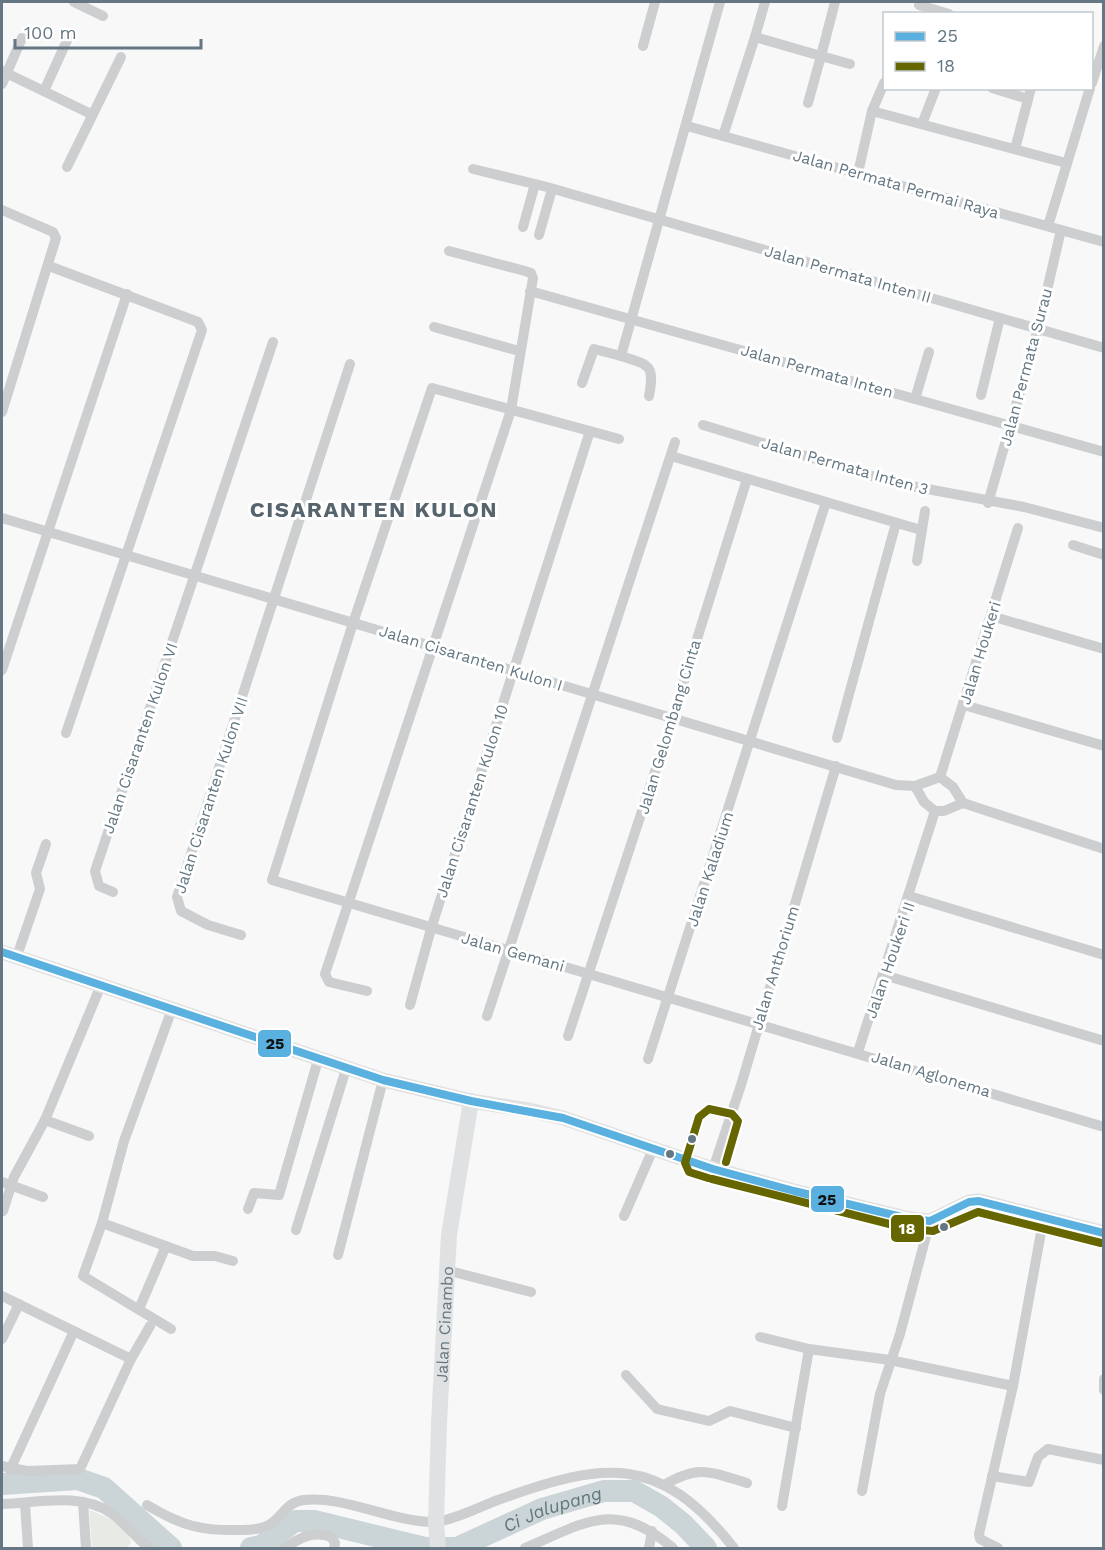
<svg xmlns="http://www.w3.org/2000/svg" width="1105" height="1550" font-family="'Work Sans',sans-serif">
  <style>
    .green { fill: #e8eae5 }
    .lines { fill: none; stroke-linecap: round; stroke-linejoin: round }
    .river { stroke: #cbd5d7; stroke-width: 22 }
    .minor { stroke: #cdcecf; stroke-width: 10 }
    .secondary { stroke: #e0e1e2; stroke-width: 15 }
    .primary { stroke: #e0e1e2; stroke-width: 16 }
    .bus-1-casing { stroke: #fff; stroke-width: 12 }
    .bus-2-casing { stroke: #fff; stroke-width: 12 }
    .bus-1 { stroke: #5ab1e0; stroke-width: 8 }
    .bus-2 { stroke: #660; stroke-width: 8 }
    .bus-dot { fill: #647782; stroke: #fff; stroke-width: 2 }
    .labels { text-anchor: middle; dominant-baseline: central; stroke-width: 6; stroke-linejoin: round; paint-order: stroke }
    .street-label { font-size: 16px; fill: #647782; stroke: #fff }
    .water-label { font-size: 18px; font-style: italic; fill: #5f767c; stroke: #fff }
    .district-label { font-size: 22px; font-weight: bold; letter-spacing: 1.5px; fill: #56656d; stroke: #fff }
    .line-badge { stroke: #fff; stroke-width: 2 }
    .badge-label { font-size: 16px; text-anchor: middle; font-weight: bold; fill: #fff }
    .pale-badge-label { font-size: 16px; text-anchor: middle; font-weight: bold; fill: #111 }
  </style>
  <rect width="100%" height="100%" fill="#f8f8f8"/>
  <!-- green -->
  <path class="green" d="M89,1510C104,1515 128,1526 131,1543L127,1548H92Z"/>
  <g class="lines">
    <!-- river -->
    <g class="river">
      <polyline points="2,1484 78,1479 104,1488 171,1548"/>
      <path id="s1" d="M251,1548L261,1546L295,1521H314L425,1548H457L542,1509L604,1491H634L662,1507L683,1524L706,1548"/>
    </g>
    <!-- minor -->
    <g class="minor">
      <polyline points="74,2 103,16"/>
      <polyline points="919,5 949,14"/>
      <polyline points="755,37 765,2"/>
      <polyline points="643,46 655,2"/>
      <polyline points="2,71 91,114"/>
      <polyline points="1092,83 1104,46"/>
      <polyline points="2,84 22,38"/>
      <polyline points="992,88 1028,99"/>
      <polyline points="44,91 69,36"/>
      <polyline points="808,103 821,56 850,64"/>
      <polyline points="872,111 1066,163"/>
      <polyline points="922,124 936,88"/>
      <polyline points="687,126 1104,242"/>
      <polyline points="723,136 755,37 821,56 835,2"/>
      <polyline points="1015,149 1031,88"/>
      <polyline points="67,167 121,57"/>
      <polyline points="473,169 547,187 1104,348"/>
      <polyline points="858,173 872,111 884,83"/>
      <polyline points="2,210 53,232 56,238 2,412"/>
      <polyline points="1048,226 1090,88"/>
      <polyline points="523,227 535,184"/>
      <polyline points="539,235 552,189"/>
      <polyline points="49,266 198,322 202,330 66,733"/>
      <polyline points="530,291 1104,452"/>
      <polyline points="434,327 519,351"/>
      <polyline points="582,383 594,349 621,356"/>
      <polyline points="981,395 1000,318"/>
      <path d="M649,396C655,364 649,365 621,356L720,2"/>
      <polyline points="915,399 929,352"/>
      <polyline points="703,425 895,483 1024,507 1104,528"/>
      <polyline points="619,439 432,388 353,623 272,880 1104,1127"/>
      <polyline points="826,502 921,530"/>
      <polyline points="988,503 1038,329 1061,230"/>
      <polyline points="2,518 896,785 915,786 940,777"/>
      <polyline points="1073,545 1104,555"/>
      <polyline points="917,561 925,511"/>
      <polyline points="991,616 1104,649"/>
      <polyline points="2,670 127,294"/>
      <polyline points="964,705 1104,746"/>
      <polyline points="837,738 896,523"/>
      <polyline points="940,777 1018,528"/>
      <polyline points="940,777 953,787 963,803 1104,849"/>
      <polyline points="915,786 924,802 935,811"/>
      <polyline points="113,892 99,886 95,871 273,342"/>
      <polyline points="909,896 1104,955"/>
      <polyline points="241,935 208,925 181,911 177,897 350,364"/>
      <polyline points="17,956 40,889 36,873 46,844"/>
      <polyline points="884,975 1104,1041"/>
      <polyline points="367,991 329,982 325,974 511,410 533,278 531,273 525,271 449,251"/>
      <polyline points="410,1005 431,929 590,431"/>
      <polyline points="172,1009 124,1141 102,1223 193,1256 215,1256 233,1261"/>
      <polyline points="487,1016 675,442"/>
      <polyline points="568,1036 669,729 747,479"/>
      <polyline points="858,1052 935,811 944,811 963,803"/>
      <polyline points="648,1059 826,502 671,456"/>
      <polyline points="89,1136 45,1120 101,985"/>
      <polyline points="713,1169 741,1085 836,766"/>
      <polyline points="2,1182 43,1197"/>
      <polyline points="248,1209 254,1193 279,1195 318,1060"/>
      <polyline points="3,1211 14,1177 45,1120"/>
      <polyline points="624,1216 653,1149"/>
      <polyline points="102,1223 83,1276 171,1329"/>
      <polyline points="296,1230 346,1069"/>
      <polyline points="338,1255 383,1080"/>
      <polyline points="446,1270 531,1292"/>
      <polyline points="2,1296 131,1359 150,1326"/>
      <polyline points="139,1309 166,1246"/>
      <polyline points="760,1337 809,1349"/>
      <polyline points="2,1339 19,1304"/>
      <polyline points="626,1375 657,1409 709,1421 730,1411 796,1428"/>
      <polyline points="1104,1379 1104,1390"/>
      <polyline points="2,1466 27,1471 80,1469 131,1359"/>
      <polyline points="10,1470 74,1331"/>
      <polyline points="992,1476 1029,1482 1038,1457 1048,1449 1104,1460"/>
      <path d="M664,1485C699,1464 710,1472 747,1483"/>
      <polyline points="862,1491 880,1394 900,1334 930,1221"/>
      <polyline points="83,1502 86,1548"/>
      <path d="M2,1504C37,1503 80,1492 111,1513C125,1523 136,1538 149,1548"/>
      <polyline points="25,1504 28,1548"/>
      <path d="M147,1505C182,1526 201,1531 241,1530C251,1530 264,1529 272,1523C284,1514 287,1502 304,1500C343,1495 392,1522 433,1522C450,1522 481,1506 498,1500C604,1462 658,1452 734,1548"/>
      <polyline points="782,1506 809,1349 890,1360 1013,1386"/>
      <path d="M284,1548C300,1538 313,1530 331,1537L335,1543L334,1548"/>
      <path d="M525,1548C587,1522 615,1499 673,1548"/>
      <polyline points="649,1548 652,1531"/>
      <polyline points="998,1548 980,1539 979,1534 1013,1386 1044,1216"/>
    </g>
    <!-- secondary -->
    <polyline class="secondary" points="2,952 383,1080 471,1101 529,1110 563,1118 713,1169 794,1191 910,1219 930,1221 969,1202 979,1201 1104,1233"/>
    <!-- primary -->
    <path class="primary" id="s2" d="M438,1548L436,1522L439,1423L449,1235L471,1101"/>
    <!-- bus-1 casing -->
    <g class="bus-1-casing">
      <polyline id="bus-1" points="2,952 383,1080 471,1101 563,1118 713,1169 794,1191 910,1219 930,1221 969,1202 979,1201 1104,1233"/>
    </g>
    <!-- bus-2 casing -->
    <g class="bus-2-casing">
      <g id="bus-2">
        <polyline points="708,1178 689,1172 685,1163 699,1117 709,1109 732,1114 738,1121 726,1162"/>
        <polyline points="712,1179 909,1229 933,1231 978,1212 1101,1243"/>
      </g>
    </g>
    <!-- bus-1 -->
    <use href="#bus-1" class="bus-1"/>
    <!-- bus-2 -->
    <use href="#bus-2" class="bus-2"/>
  </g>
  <!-- markers -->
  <g class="bus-dot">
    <circle cx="692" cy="1139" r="5"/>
    <circle cx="670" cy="1154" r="5"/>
    <circle cx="944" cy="1227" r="5"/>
  </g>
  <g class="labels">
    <!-- street labels -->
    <g class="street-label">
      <text transform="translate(896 184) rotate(16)">Jalan Permata Permai Raya</text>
      <text transform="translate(848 274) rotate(16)">Jalan Permata Inten II</text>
      <text transform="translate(1026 367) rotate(-75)">Jalan Permata Surau</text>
      <text transform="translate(817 371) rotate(16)">Jalan Permata Inten</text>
      <text transform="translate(845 466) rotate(16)">Jalan Permata Inten 3</text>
      <text transform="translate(980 653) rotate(-73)">Jalan Houkeri</text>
      <text transform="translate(471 658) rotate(17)">Jalan Cisaranten Kulon I</text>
      <text transform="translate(669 727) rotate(-73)">Jalan Gelombang Cinta</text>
      <text transform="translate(140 738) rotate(-71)">Jalan Cisaranten Kulon VI</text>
      <text transform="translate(211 795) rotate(-72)">Jalan Cisaranten Kulon VII</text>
      <text transform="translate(472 801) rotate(-72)">Jalan Cisaranten Kulon 10</text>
      <text transform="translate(710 869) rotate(-72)">Jalan Kaladium</text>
      <text transform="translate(513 952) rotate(16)">Jalan Gemani</text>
      <text transform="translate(890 960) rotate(-71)">Jalan Houkeri II</text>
      <text transform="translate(775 968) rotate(-73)">Jalan Anthorium</text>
      <text transform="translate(931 1074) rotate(17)">Jalan Aglonema</text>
      <text stroke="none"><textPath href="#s2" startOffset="224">Jalan Cinambo</textPath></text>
    </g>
    <!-- water labels -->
    <g class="water-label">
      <text stroke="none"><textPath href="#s1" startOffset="321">Ci Jalupang</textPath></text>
    </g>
    <!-- district labels -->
    <g class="district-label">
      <text x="374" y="509">CISARANTEN KULON</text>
    </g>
  </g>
  <g class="line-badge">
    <rect x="257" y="1029" width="35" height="29" rx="6" fill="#5ab1e0"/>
    <rect x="810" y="1185" width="35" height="28" rx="6" fill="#5ab1e0"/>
    <rect x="890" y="1214" width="35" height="29" rx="6" fill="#660"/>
  </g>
  <g class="badge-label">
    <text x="907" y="1234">18</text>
  </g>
  <g class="pale-badge-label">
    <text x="275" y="1049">25</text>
    <text x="827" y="1205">25</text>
  </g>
  <!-- border -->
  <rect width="1105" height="1550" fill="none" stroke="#647782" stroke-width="6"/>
  <!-- legend -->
  <rect x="883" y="12" width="210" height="78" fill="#ffffff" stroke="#c1c9cd" stroke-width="1.5"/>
  <rect x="895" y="32" width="30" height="9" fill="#5ab1e0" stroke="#c1c9cd" stroke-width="1.5"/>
  <text x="937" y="42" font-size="18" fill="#647782">25</text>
  <rect x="895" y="62" width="30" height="9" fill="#666600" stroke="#c1c9cd" stroke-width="1.5"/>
  <text x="937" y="72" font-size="18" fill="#647782">18</text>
  <!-- scale -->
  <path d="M15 39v9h186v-9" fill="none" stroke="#647782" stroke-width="3"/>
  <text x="24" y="39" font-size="18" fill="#647782" stroke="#ffffff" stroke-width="4.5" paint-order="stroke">100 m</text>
</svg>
